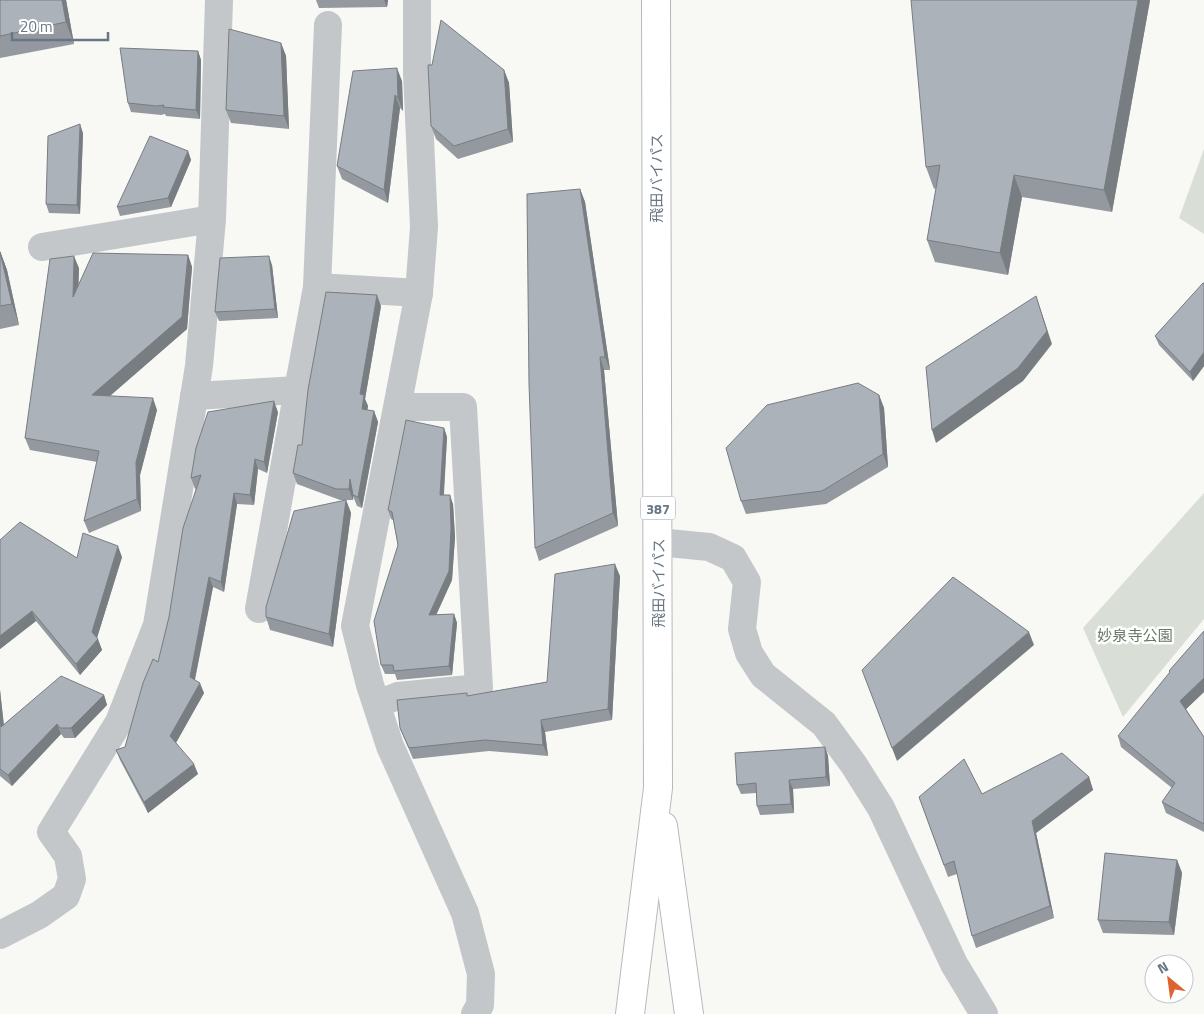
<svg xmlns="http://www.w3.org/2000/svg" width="1204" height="1014" font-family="'Titillium Web','Noto Sans JP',sans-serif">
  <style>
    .green { fill: #d9dfd6 }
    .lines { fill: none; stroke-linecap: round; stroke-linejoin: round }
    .highway-casing { stroke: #b6b9bc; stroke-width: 30 }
    .street { stroke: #c3c7ca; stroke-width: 28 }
    .highway { stroke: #fff; stroke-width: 28 }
    .wall { fill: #94999f }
    .shaded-wall { fill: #787d82 }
    .building { fill: #acb2b9; stroke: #787d82 }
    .labels { text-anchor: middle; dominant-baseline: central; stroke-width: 5; stroke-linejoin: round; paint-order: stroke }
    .shield { fill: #fff; stroke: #959faa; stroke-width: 1 }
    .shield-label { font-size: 14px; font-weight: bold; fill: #687685 }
    .street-label { font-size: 15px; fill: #687685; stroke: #fff }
    .park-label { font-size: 15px; fill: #657763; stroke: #fff }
  </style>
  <rect width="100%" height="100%" fill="#f8f8f5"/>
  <!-- green -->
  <g class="green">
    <polygon points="1204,149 1204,234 1179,218"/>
    <polygon points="1204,493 1204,619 1123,717 1083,628"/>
  </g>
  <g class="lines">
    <!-- highway casing -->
    <g class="highway-casing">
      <g id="highway">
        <polyline points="663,826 689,1014"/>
        <polyline points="630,1014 658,788 656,0"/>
      </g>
    </g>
    <!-- street -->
    <g class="street">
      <polyline points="417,0 417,73 424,227 419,293 355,626 370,685 390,746 465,913 481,974 480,1005 475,1014"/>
      <polyline points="42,247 212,219"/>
      <polyline points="317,287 419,293"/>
      <polyline points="298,390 317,287 328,25"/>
      <polyline points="194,396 298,390 259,609"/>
      <polyline points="658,542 709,547 733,558 747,582 742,629 749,653 763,675 824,724 854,765 881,808 954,964 984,1014"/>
      <polyline points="377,704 398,696 479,688 463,407 398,407"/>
      <polyline points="0,935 39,915 66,896 72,879 68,856 51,832 119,722 157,625 199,366 212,219 219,0"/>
    </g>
    <!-- highway -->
    <use href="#highway" class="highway"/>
  </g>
  <!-- wall -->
  <g class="wall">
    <polygon points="0,0 66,0 74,44 0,58"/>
    <polygon points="316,0 388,0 387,7 319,8"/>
    <polygon points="1150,0 1112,212 1022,197 1008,275 935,262 927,240 936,188 934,189 926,167"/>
    <polygon points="281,43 286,56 289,129 231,123 226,110"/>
    <polygon points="198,51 201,60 200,119 166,116 165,114 161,115 131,112 128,103"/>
    <polygon points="504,70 509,83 513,142 458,159 436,139 431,126"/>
    <polygon points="402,81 403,111 400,108 388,203 342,179 337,166"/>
    <polygon points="83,133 80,214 49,213 46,204"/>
    <polygon points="188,151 191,160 171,207 120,216 117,207"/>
    <polygon points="580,189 585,202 610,370 604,370 618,526 539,561 535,548"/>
    <polygon points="0,251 7,270 19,325 0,329"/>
    <polygon points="188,255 192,267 187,329 110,396 157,410 140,475 141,511 89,533 84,521 97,462 30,450 25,438 79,268 78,286"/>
    <polygon points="272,265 278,318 219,321 215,312"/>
    <polygon points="1204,283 1204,366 1193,381 1159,345 1155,336"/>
    <polygon points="381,306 365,399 368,406 367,410 374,411 378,422 362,508 357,506 353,496 353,500 346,500 351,513 333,647 270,630 266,617 346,500 340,500 297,484 293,473 302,445"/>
    <polygon points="879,395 884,408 888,467 826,504 746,514 741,501"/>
    <polygon points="278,412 267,473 258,469 254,505 237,504 224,592 213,587 195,680 204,693 176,743 198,774 148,813 120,760 116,750 125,747 158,662 169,617 196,488 195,489 191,478"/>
    <polygon points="444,428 447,437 444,495 453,504 455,537 452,580 436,615 454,614 457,623 452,675 397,680 395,674 385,674 381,665 398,545 393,520 391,519 388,510"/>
    <polygon points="0,540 77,558 122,557 97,638 102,650 80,675 36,621 0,649"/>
    <polygon points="620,576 612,720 545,732 548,756 489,751 413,759 400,728 468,696 547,682"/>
    <polygon points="1204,631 1204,692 1186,709 1204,737 1204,832 1166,813 1162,802 1172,788 1121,747 1118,736 1170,673 1169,671"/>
    <polygon points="0,690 4,725 104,695 107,705 75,738 64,738 61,734 12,786 0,776"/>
    <polygon points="825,747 828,756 830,786 793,789 794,813 760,815 757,806 756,793 741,794 737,785"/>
    <polygon points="1089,777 1093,790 1036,833 1054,918 976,948 972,936 957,874 948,877 919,797 982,794"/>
    <polygon points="1177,860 1182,873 1174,935 1103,933 1098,920"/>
  </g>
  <!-- shaded-wall -->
  <g class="shaded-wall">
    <polygon points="62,0 66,0 74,44 66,22"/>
    <polygon points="384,0 388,0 387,7"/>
    <polygon points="1138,0 1150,0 1112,212 1104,190"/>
    <polygon points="281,43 286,56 289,129 284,116"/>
    <polygon points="198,51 201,60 200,119 196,110"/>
    <polygon points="397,68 402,81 403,111 398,98"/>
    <polygon points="504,70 509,83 513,142 508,129"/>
    <polygon points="395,95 400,108 388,203 384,190"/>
    <polygon points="80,124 83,133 80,214 77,205"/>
    <polygon points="188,151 191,160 171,207 168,198"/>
    <polygon points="1014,175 1022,197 1008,275 1000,253"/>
    <polygon points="580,189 585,202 610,370 605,357"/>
    <polygon points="0,251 7,270 19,325 12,304"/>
    <polygon points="188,255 192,267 187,329 97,407 92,395"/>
    <polygon points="74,256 79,268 78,309 73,297"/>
    <polygon points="269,256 272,265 278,318 275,309"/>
    <polygon points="377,295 381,306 365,399 368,406 366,420 362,409 360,394"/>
    <polygon points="1036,296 1052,344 1023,381 936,443 932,430"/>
    <polygon points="1204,352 1204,366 1193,381 1190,372"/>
    <polygon points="600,357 604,370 618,526 613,513"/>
    <polygon points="879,395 884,408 888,467 883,454"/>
    <polygon points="153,398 157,410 140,475 141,511 137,499 136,462"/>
    <polygon points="274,401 278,412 267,473 264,462"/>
    <polygon points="374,411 378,422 362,508 358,497"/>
    <polygon points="444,428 447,437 443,504 440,495"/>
    <polygon points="255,459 258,469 254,505 250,495"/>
    <polygon points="350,479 354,490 353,500 349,489"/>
    <polygon points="234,493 237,504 224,592 221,582"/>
    <polygon points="450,495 453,504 455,537 452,580 432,624 429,615"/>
    <polygon points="346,500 351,513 333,647 329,634"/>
    <polygon points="118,546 122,557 96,641 98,639 102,650 80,675 76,664 92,632"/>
    <polygon points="615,564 620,576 612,720 608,709"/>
    <polygon points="209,577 213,587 193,688 190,677"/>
    <polygon points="32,611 36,621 0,649 0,636"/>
    <polygon points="454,614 457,623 452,675 449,666"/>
    <polygon points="1029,632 1034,645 897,761 892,748"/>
    <polygon points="1204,678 1204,692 1184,711 1180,701"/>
    <polygon points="200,683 204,693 174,746 170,736"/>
    <polygon points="0,690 5,738 1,727 0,715"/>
    <polygon points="104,695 107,705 75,738 71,728"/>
    <polygon points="541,720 545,732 548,756 543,745"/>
    <polygon points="57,724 61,734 12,786 8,775"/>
    <polygon points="825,747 828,756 830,786 826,777"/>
    <polygon points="194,764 198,774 148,813 144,802"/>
    <polygon points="1089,777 1093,790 1036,833 1054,918 1050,906 1032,821"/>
    <polygon points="789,780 793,789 794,813 791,804"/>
    <polygon points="1177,860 1182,873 1174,935 1169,922"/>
  </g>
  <!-- building -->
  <g class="building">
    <polygon points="0,0 62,0 66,22 0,36"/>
    <polygon points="911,0 1138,0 1104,190 1014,175 1000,253 927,240 940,165 926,167"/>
    <polygon points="441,20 504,70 508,129 454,146 431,126 428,65 432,65"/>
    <polygon points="229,29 281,43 284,116 226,110"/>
    <polygon points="120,48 198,51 196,110 163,107 164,105 157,106 128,103"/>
    <polygon points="397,68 398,98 395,95 384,190 337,166 353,71"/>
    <polygon points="80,124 77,205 46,204 48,136"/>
    <polygon points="150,136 188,151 168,198 117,207"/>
    <polygon points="580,189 605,357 600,357 613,513 535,548 529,384 527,194"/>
    <polygon points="0,252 12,304 0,306"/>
    <polygon points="93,253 188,255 182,317 92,395 153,398 136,462 137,499 84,521 99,451 25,438 50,259 74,256 73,297"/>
    <polygon points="269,256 275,309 215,312 220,258"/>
    <polygon points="1203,283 1204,283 1204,352 1190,372 1155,336"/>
    <polygon points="326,292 377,295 360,394 364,395 362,409 374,411 358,497 353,495 350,479 349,489 336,489 293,473 298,445 302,445 308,390"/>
    <polygon points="1036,296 1047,331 1018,368 932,430 926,367"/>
    <polygon points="858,383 879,395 883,454 822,491 741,501 726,448 767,405"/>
    <polygon points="274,401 264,462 255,459 250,495 234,493 221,582 209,577 190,677 200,683 170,736 194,764 144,802 116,750 125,747 143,683 153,659 158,662 169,617 183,528 201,475 191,478 196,448 208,412"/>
    <polygon points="406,420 444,428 440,495 450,495 451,528 449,571 429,615 454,614 449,666 394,671 393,665 381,665 374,621 398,545 392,512 388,510"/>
    <polygon points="346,500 329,634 266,617 266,607 294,511"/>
    <polygon points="20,522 77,558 83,533 118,546 92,632 98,639 76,664 32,611 0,636 0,540"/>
    <polygon points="615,564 608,709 541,720 543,745 485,740 409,748 400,728 397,700 467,693 467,696 547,682 555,574"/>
    <polygon points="953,577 1029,632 892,748 862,670"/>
    <polygon points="1204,631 1204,678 1180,701 1204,737 1204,824 1162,802 1175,783 1118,736 1170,672 1169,671"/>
    <polygon points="61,676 104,695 71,728 60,728 57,724 8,775 0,769 0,715 1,727"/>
    <polygon points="825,747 826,777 789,780 791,804 757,806 756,783 737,785 735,753"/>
    <polygon points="1062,753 1089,777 1032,821 1050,906 972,936 954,861 944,865 919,797 964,759 982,794"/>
    <polygon points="1105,853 1177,860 1169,922 1098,920"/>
  </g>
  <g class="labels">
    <!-- shield labels -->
    <rect class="shield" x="640.5" y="496.5" width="35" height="23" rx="4"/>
    <g class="shield-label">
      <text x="658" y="508">387</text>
    </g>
    <!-- street labels -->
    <g class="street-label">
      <text transform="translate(656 178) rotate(-90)">飛田バイパス</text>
      <text transform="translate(658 583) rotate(-90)">飛田バイパス</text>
    </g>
    <!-- park labels -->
    <g class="park-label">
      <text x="1135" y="635">妙泉寺公園</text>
    </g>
  </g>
  <!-- north arrow -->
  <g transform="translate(1169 979) rotate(331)"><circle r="24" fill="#ffffff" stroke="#c3c8ce"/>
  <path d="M0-4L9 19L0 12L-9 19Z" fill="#dd6430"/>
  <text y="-8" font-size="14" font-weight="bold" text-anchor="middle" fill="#687685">N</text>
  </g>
  <!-- scale -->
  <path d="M12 32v8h96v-8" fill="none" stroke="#687685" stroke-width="2.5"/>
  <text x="20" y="32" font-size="15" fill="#687685" stroke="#ffffff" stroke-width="4" paint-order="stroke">20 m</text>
</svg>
